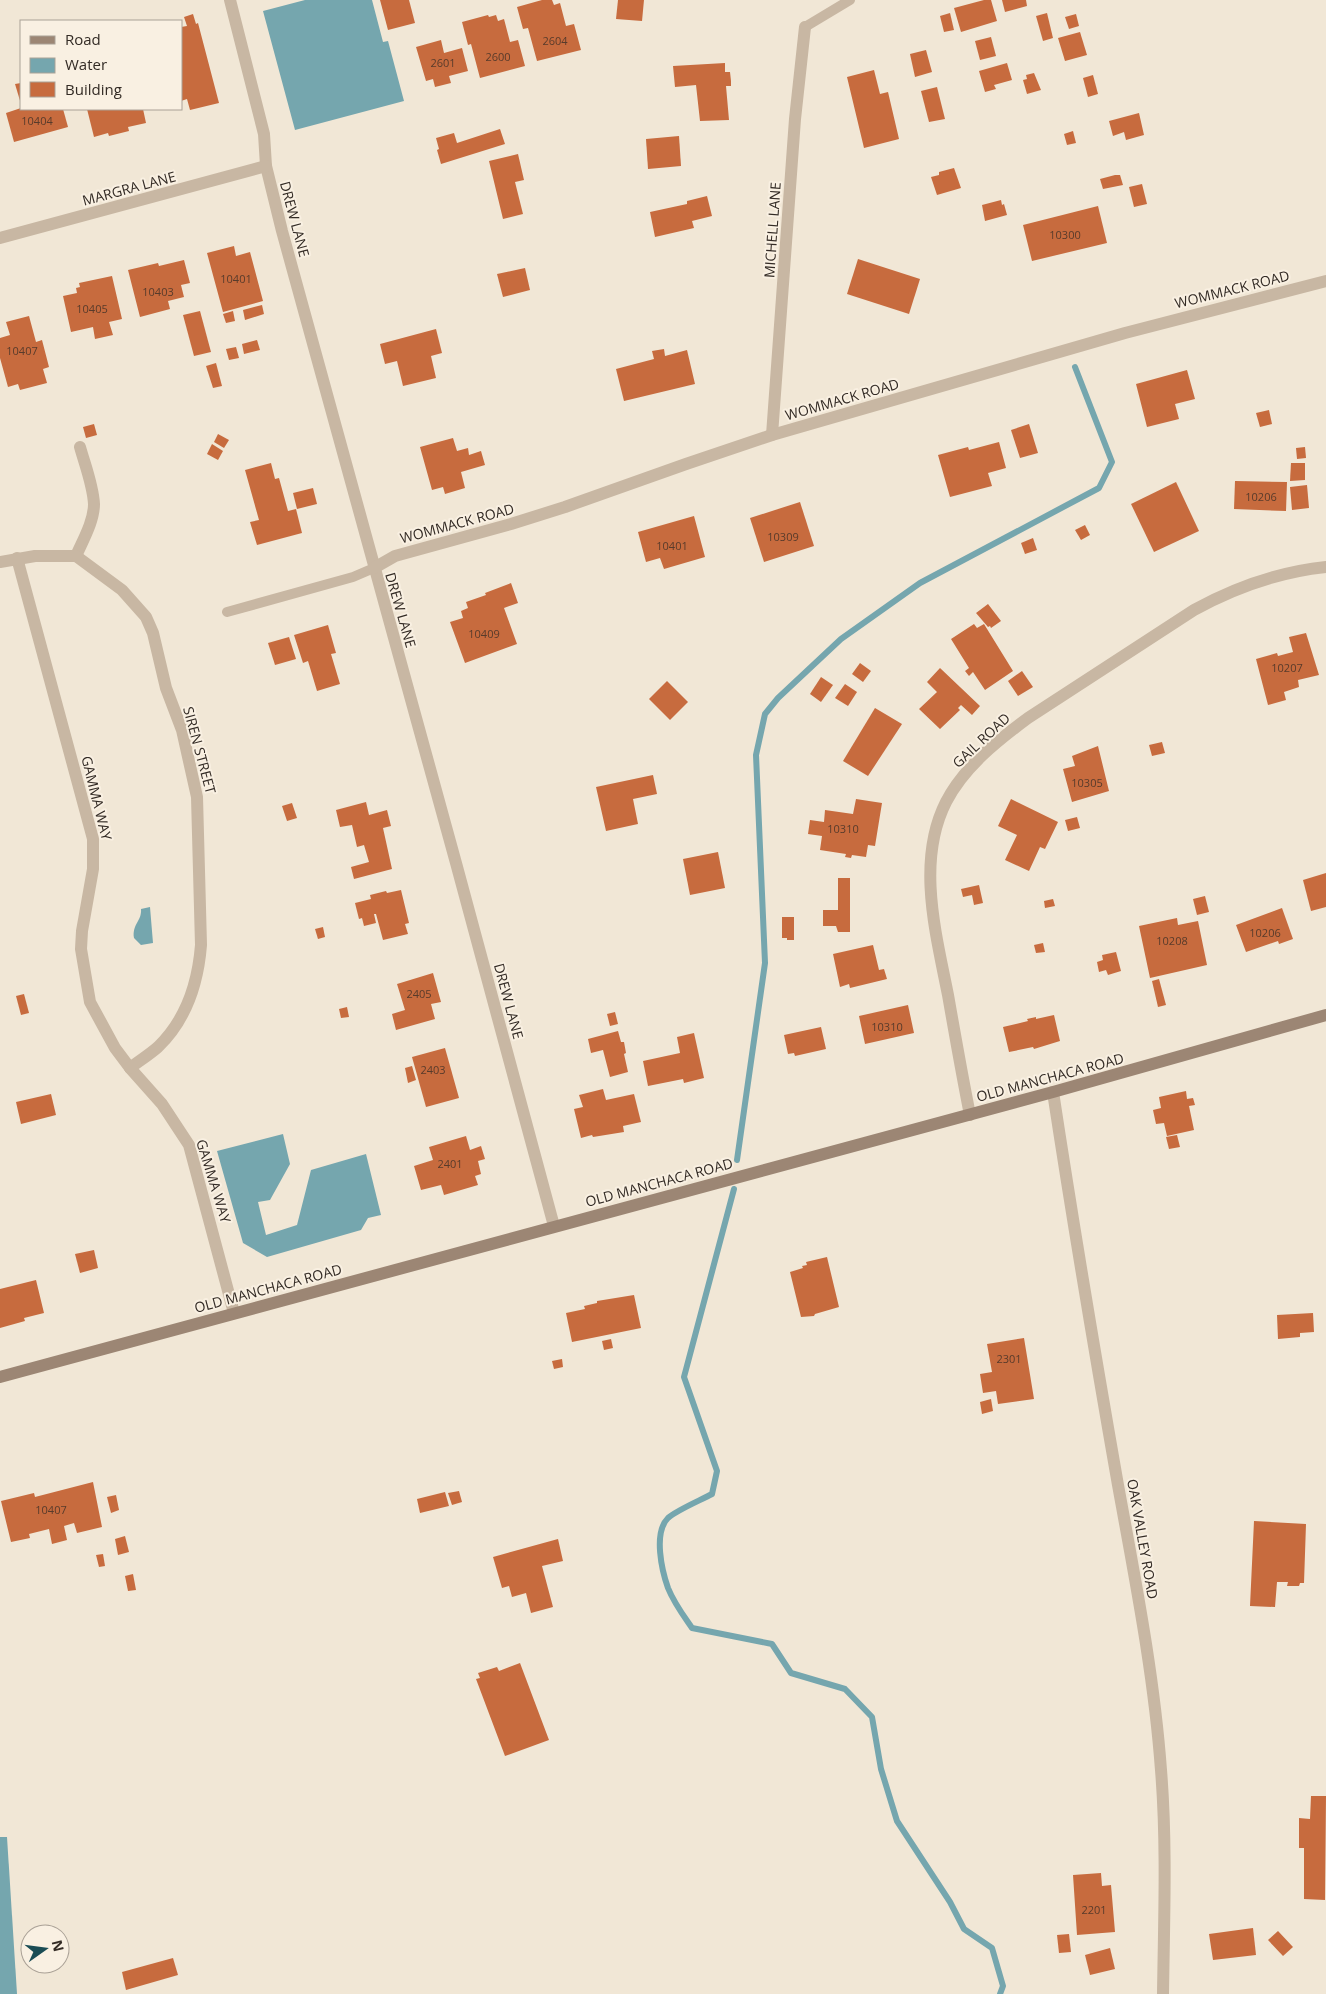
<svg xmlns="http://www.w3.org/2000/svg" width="1326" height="1994" font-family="'Open Sans',sans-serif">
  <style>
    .water { fill: #75a6ae }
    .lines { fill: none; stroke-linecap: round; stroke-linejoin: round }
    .stream { stroke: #75a6ae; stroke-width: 6 }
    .building { fill: #c76b3e }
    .lane { stroke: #c8b7a3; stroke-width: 10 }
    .street { stroke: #c8b7a3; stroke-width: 12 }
    .secondary { stroke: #9c8674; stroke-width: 12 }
    .labels { text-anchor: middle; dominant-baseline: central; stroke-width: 4; stroke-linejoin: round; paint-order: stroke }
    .number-label { font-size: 11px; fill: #583b2b }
    .street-label { font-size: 14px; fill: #332b25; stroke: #f9f0e2 }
  </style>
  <rect width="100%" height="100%" fill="#f1e7d6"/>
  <!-- water -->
  <g class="water">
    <polygon points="305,0 372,0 383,42 388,41 404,101 295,130 263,11"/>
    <path d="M150,907L153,943L141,945L134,938C132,924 142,921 141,909Z"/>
    <polygon points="283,1134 290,1164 270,1200 258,1202 266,1235 297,1225 311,1170 366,1154 381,1215 368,1218 361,1230 267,1257 243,1243 217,1151"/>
    <polygon points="0,1837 7,1837 17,1994 0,1994"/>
  </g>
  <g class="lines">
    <!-- stream -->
    <g class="stream">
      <polyline points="737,1160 765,963 756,755 765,714 778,698 841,639 920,583 1099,488 1112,462 1075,367"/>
      <path d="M734,1189L684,1377L717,1471L712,1494C701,1500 677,1510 668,1518C653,1533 662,1571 668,1588C674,1603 683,1615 692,1628L772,1644L791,1673L845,1689L872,1717L881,1769L897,1821L950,1902L964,1929L992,1948L1003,1986L1000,1994"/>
    </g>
  </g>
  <!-- building -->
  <g class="building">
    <polygon points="380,0 409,0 415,23 388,30"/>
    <polygon points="542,0 552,0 554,5 560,3 566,26 574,24 581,50 537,61 528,28 523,29 517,7"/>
    <polygon points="618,0 644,0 642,21 616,19"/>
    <polygon points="984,0 991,0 997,21 961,32 954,8"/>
    <polygon points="1002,0 1026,0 1027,6 1005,12"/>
    <polygon points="950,13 954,30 944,32 940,16"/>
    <polygon points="1047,13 1053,38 1043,41 1036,16"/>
    <polygon points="193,14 196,24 198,23 219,103 190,110 187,99 181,101 181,27 187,26 184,17"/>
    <polygon points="1076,14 1079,26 1069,29 1065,17"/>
    <polygon points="488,15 489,17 496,15 498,21 504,19 510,42 518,40 525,66 480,78 471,44 468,45 462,22"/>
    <polygon points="1080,32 1087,55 1065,61 1058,38"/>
    <polygon points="991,37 996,56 980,60 975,41"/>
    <polygon points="441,40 444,53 462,48 468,71 449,76 451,83 435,87 433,79 426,81 416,47"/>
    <polygon points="926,50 932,72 915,77 910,54"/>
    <polygon points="725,63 725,72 730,72 731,81 731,86 726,86 729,120 700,121 696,85 675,87 673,66"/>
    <polygon points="1007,63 1012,80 994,85 996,89 985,92 979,71"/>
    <polygon points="874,70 880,94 888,92 899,139 864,148 847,77"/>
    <polygon points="1034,73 1041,90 1027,94 1023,80 1027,79 1026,75"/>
    <polygon points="1093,75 1098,94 1088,97 1083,78"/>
    <polygon points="21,83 21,104 15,84"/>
    <polygon points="937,87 945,119 929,122 921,91"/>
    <polygon points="21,108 63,109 68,127 14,142 6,113"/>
    <polygon points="87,109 143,109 146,123 128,127 129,131 109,136 108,133 94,137"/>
    <polygon points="1139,113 1144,135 1126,140 1124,132 1113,136 1109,121"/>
    <polygon points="500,129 505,144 441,164 437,150 439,149 436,138 454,133 457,143"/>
    <polygon points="1073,131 1076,143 1067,145 1064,134"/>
    <polygon points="679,136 681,166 648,169 646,139"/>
    <polygon points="518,154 524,180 515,182 523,214 503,219 489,161"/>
    <polygon points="954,168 961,188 937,195 931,177 939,175 939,172"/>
    <polygon points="1115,175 1120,175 1123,185 1103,189 1100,179"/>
    <polygon points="1142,184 1147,204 1134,207 1129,187"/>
    <polygon points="707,196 712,216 692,221 694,228 655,237 650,212 687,204 687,201"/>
    <polygon points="1001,200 1002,205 1004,204 1007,215 985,221 982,205"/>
    <polygon points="1098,206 1107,243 1032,261 1023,225"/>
    <polygon points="234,246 236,256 250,252 263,301 223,312 207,253"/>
    <polygon points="858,259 920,279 909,314 847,294"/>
    <polygon points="184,260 190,283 181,285 184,297 168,301 170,309 140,317 128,270 158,263 159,266"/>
    <polygon points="525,268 530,290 503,297 497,274"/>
    <polygon points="112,276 122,319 109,322 113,335 95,339 93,327 71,332 63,296 77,293 76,288 80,287 79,283"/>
    <polygon points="262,305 264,314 245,320 243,310"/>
    <polygon points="200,311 211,352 194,356 183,315"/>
    <polygon points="233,311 235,321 226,323 223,314"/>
    <polygon points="29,316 36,342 42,340 49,367 43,369 47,383 20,390 18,384 8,387 0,358 0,338 10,335 6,322"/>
    <polygon points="436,329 442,353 431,356 436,378 403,386 397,361 385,364 380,344"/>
    <polygon points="257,340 260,350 244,354 242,344"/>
    <polygon points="236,347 239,358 229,360 226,349"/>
    <polygon points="664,349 665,356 687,350 695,384 624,401 616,369 654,359 652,351"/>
    <polygon points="216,363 222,386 213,388 206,366"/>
    <polygon points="1187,370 1195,399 1175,404 1179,419 1147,427 1136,384"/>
    <polygon points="1269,410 1272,424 1260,427 1256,413"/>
    <polygon points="94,424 97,435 86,438 83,427"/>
    <polygon points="1029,424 1038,453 1020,458 1011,430"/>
    <polygon points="218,434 229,440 224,448 214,442"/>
    <polygon points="453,438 457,451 468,448 469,455 481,451 485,465 461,472 465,488 445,494 443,487 432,490 420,447"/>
    <polygon points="999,442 1006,468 988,473 992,486 950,497 938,455 968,447 969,450"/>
    <polygon points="212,444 223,451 218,460 207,454"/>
    <polygon points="1305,447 1306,458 1297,459 1296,448"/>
    <polygon points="271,463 275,479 279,478 288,511 296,509 302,533 257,545 250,522 259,520 245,470"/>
    <polygon points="1291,463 1305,463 1305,480 1290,481"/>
    <polygon points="1235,481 1287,482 1286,511 1234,509"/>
    <polygon points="1176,482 1199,531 1154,552 1131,504"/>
    <polygon points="1307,485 1309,508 1292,510 1290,487"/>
    <polygon points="313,488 317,504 297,509 293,493"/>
    <polygon points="800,502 814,546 764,562 750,518"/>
    <polygon points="694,516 705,557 664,569 660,558 646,562 638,532"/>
    <polygon points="1085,525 1090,535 1081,540 1075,530"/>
    <polygon points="1033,538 1037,550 1025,554 1021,543"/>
    <polygon points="511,583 518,603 504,608 517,644 465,663 450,622 463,618 461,611 468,608 466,602 486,595 485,593"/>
    <polygon points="988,604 1001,621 991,628 990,626 988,627 976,613"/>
    <polygon points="974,624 977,628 984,624 1013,671 985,690 973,672 969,676 965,671 969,668 951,639"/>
    <polygon points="328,625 336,653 331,654 340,684 317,691 308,661 303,663 294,635"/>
    <polygon points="1306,633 1319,675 1298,680 1299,687 1284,692 1286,700 1268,705 1256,659 1277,653 1278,656 1293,652 1289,637"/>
    <polygon points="289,637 296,659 275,665 268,643"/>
    <polygon points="860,663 871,671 863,682 852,674"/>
    <polygon points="940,668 980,706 972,715 961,705 958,708 960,710 940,729 919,709 937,692 927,682"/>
    <polygon points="1022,671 1033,687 1018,696 1008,681"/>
    <polygon points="821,677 833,685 821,702 810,694"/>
    <polygon points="667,681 688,702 670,720 649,699"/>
    <polygon points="845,684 857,692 848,706 835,698"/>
    <polygon points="875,708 902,724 868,776 843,761"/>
    <polygon points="1162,742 1165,753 1152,756 1149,745"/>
    <polygon points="1098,746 1109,791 1072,802 1063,769 1075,766 1072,756"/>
    <polygon points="653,775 657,794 633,799 638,824 606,831 596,787"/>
    <polygon points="856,799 882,803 875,846 868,845 866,857 852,855 851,858 845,857 846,854 820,850 822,836 808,834 810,820 824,822 825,810 853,814"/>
    <polygon points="1011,799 1058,822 1045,849 1040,847 1029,871 1005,860 1017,835 998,826"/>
    <polygon points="366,802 369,815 387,810 391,826 383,828 392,869 354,879 351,867 369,862 364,845 357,847 352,825 340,827 336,810"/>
    <polygon points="292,803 297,818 287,821 282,806"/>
    <polygon points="1077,817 1080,828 1068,831 1065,820"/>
    <polygon points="718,852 725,888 690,895 683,859"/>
    <polygon points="1326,873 1326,907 1311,911 1303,880"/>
    <polygon points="838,878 850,878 850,932 838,932 836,926 823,926 823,910 838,910"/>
    <polygon points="979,885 983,903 974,905 972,895 963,897 961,889"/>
    <polygon points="401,890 409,923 405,924 408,934 383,940 376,914 374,914 376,923 364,926 362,918 359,919 355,903 371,899 370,895 386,891 387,893"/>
    <polygon points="1205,896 1209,912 1197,915 1193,899"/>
    <polygon points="1053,899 1055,906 1045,908 1044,901"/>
    <polygon points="1282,908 1293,939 1279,944 1278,941 1246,952 1236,925"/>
    <polygon points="782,917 794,917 794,940 787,940 787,938 782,938"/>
    <polygon points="1177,918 1178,925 1198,921 1207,965 1150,978 1139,926"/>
    <polygon points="323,927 325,937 318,939 315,929"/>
    <polygon points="1043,943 1045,952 1036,953 1034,945"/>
    <polygon points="873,945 879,970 884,969 887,979 850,988 849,984 840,987 833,954"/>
    <polygon points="1116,952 1121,971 1108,975 1106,970 1099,972 1097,962 1103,960 1102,955"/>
    <polygon points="433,973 441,1002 431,1004 435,1019 396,1030 392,1014 405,1010 397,984"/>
    <polygon points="1159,979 1166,1005 1158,1007 1152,981"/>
    <polygon points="24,994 29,1013 21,1015 16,996"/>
    <polygon points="908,1005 914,1033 865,1044 859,1016"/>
    <polygon points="347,1007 349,1017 341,1018 339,1009"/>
    <polygon points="615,1012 618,1024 610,1026 607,1014"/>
    <polygon points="1054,1015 1060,1041 1034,1049 1033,1047 1009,1052 1003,1027 1028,1021 1027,1019 1036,1017 1036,1019"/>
    <polygon points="821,1027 826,1049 795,1056 794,1053 788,1054 784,1035"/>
    <polygon points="618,1031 621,1042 624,1042 626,1053 624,1054 628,1072 610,1077 603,1050 591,1053 588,1039"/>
    <polygon points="694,1033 704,1078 684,1083 683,1079 648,1086 643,1061 680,1053 677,1037"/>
    <polygon points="445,1048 459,1098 426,1107 412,1057"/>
    <polygon points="412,1066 416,1080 408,1083 405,1068"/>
    <polygon points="603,1089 606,1100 634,1094 641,1122 623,1126 624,1132 593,1137 592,1135 581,1138 574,1109 583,1107 579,1095"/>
    <polygon points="1186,1091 1187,1099 1193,1098 1195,1105 1189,1106 1194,1130 1167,1136 1164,1123 1156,1124 1153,1110 1161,1108 1159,1097"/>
    <polygon points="51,1094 56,1115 21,1124 16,1102"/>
    <polygon points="1177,1135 1180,1147 1169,1149 1166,1137"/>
    <polygon points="466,1136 470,1150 481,1146 485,1159 478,1161 481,1174 475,1176 478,1185 444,1195 441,1185 421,1190 414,1166 433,1160 429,1147"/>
    <polygon points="94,1250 98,1268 80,1273 75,1254"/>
    <polygon points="827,1257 839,1307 815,1314 814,1316 801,1317 790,1272 803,1268 802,1266 807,1265 806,1262"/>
    <polygon points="36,1280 44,1313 24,1318 25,1321 0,1328 0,1289"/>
    <polygon points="634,1295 641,1328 572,1342 566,1313 585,1309 584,1306 597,1303 597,1301"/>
    <polygon points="1313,1313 1314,1332 1300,1333 1300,1337 1278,1339 1277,1315"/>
    <polygon points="1024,1338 1034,1399 998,1404 996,1391 983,1393 980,1374 992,1372 987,1344"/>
    <polygon points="611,1339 613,1348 604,1350 602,1341"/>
    <polygon points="562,1359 563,1367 554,1369 552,1361"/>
    <polygon points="991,1399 993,1411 982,1414 980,1402"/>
    <polygon points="93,1482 102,1527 77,1533 74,1523 64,1526 67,1540 52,1544 49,1529 29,1534 30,1538 11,1542 1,1501 34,1493 35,1497"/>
    <polygon points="459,1491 462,1502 452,1505 448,1493"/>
    <polygon points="445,1492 449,1506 420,1513 417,1499"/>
    <polygon points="116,1495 119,1510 111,1513 107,1497"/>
    <polygon points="1254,1521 1306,1524 1304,1583 1300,1583 1299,1586 1287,1586 1288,1582 1277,1582 1275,1607 1250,1606"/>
    <polygon points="125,1536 129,1552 118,1555 115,1539"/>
    <polygon points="558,1539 563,1561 542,1566 553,1607 531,1613 526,1593 512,1597 509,1586 502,1588 493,1557"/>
    <polygon points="103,1554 105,1566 99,1567 96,1555"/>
    <polygon points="133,1574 136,1590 128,1591 125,1576"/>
    <polygon points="520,1663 549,1740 505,1756 476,1679 480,1678 478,1673 497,1667 499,1671"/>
    <polygon points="1311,1796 1326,1796 1325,1900 1304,1899 1304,1848 1299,1848 1299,1818 1310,1819"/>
    <polygon points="1101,1873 1102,1886 1111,1885 1115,1932 1077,1935 1073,1875"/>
    <polygon points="1253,1928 1256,1955 1213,1960 1209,1934"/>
    <polygon points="1278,1931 1293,1947 1283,1956 1268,1940"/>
    <polygon points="1069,1934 1071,1952 1059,1953 1057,1935"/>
    <polygon points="1110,1948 1115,1969 1090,1975 1085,1955"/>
    <polygon points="173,1958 178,1975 126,1990 122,1972"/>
  </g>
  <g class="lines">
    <!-- lane -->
    <g class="lane">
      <polyline points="805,27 850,0"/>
      <polyline points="227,612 353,577 374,568"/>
    </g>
    <!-- street -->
    <g class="street">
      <polyline points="230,0 264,134 266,166 282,231 456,863 554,1226"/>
      <polyline points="0,238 266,166"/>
      <polyline points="772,435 795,119 805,27"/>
      <path d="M76,556C83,540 94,521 94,504C93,485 85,465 80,447"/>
      <polyline points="17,558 93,839 93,869 82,931 81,949 90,1002 115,1048 130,1068 162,1104 189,1145 234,1313"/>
      <path d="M0,562L35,556H76L122,590L146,617L153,633L166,688L182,730L197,797L201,945C198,983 186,1020 158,1047C149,1055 139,1061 130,1068"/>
      <polyline points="374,568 395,556 511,524 565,507 686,464 772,435 1125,333 1326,281"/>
      <path d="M1053,1092C1073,1223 1095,1354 1118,1485C1135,1579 1154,1674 1161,1770C1167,1844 1164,1920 1163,1994"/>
      <path d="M970,1115C962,1075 955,1035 948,995C936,934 916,861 946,802C964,767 997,741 1028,718L1194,610C1236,587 1278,572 1326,567"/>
    </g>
    <!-- secondary -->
    <polyline class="secondary" points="0,1377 1053,1092 1326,1015"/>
  </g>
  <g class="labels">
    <!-- number labels -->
    <g class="number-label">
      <text x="555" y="40">2604</text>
      <text x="498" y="56">2600</text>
      <text x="443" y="62">2601</text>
      <text x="37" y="120">10404</text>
      <text x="1065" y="234">10300</text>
      <text x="236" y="278">10401</text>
      <text x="158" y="291">10403</text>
      <text x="92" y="308">10405</text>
      <text x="22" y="350">10407</text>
      <text x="1261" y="496">10206</text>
      <text x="783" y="536">10309</text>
      <text x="672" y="545">10401</text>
      <text x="484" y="633">10409</text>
      <text x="1287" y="667">10207</text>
      <text x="1087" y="782">10305</text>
      <text x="843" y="828">10310</text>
      <text x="1265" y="932">10206</text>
      <text x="1172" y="940">10208</text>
      <text x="419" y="993">2405</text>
      <text x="887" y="1026">10310</text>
      <text x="433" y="1069">2403</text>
      <text x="450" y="1163">2401</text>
      <text x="1009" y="1358">2301</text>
      <text x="51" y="1509">10407</text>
      <text x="1094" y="1909">2201</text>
    </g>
    <!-- street labels -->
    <g class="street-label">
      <text transform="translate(129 188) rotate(-15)">MARGRA LANE</text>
      <text transform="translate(295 219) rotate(75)">DREW LANE</text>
      <text transform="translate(772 230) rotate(-86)">MICHELL LANE</text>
      <text transform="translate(1232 289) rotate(-14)">WOMMACK ROAD</text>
      <text transform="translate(842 399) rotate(-16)">WOMMACK ROAD</text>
      <text transform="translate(457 523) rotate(-15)">WOMMACK ROAD</text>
      <text transform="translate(401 610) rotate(74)">DREW LANE</text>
      <text transform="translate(981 740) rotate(-43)">GAIL ROAD</text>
      <text transform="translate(200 750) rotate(75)">SIREN STREET</text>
      <text transform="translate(97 798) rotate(76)">GAMMA WAY</text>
      <text transform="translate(509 1001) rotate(75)">DREW LANE</text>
      <text transform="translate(1050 1077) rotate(-15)">OLD MANCHACA ROAD</text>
      <text transform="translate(214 1181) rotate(73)">GAMMA WAY</text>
      <text transform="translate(659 1182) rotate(-15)">OLD MANCHACA ROAD</text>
      <text transform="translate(268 1288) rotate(-15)">OLD MANCHACA ROAD</text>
      <text transform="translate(1143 1539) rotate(80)">OAK VALLEY ROAD</text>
    </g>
  </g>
  <!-- legend -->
  <rect x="20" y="20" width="162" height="90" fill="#f9f0e2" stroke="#aaa196"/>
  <rect x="30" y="36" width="25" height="8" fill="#9c8674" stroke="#aaa196"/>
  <text x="65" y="45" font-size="15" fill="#332b25">Road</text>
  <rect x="30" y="58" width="25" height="15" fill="#75a6ae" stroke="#aaa196"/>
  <text x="65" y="70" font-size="15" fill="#332b25">Water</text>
  <rect x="30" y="82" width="25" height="15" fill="#c76b3e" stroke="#aaa196"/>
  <text x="65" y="95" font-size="15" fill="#332b25">Building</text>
  <!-- north arrow -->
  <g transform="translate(45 1949) rotate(76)"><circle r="24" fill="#f9f0e2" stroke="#aaa196"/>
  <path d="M0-4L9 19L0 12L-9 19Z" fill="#1a4c54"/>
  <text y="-8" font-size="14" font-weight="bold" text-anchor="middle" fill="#332b25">N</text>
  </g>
</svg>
